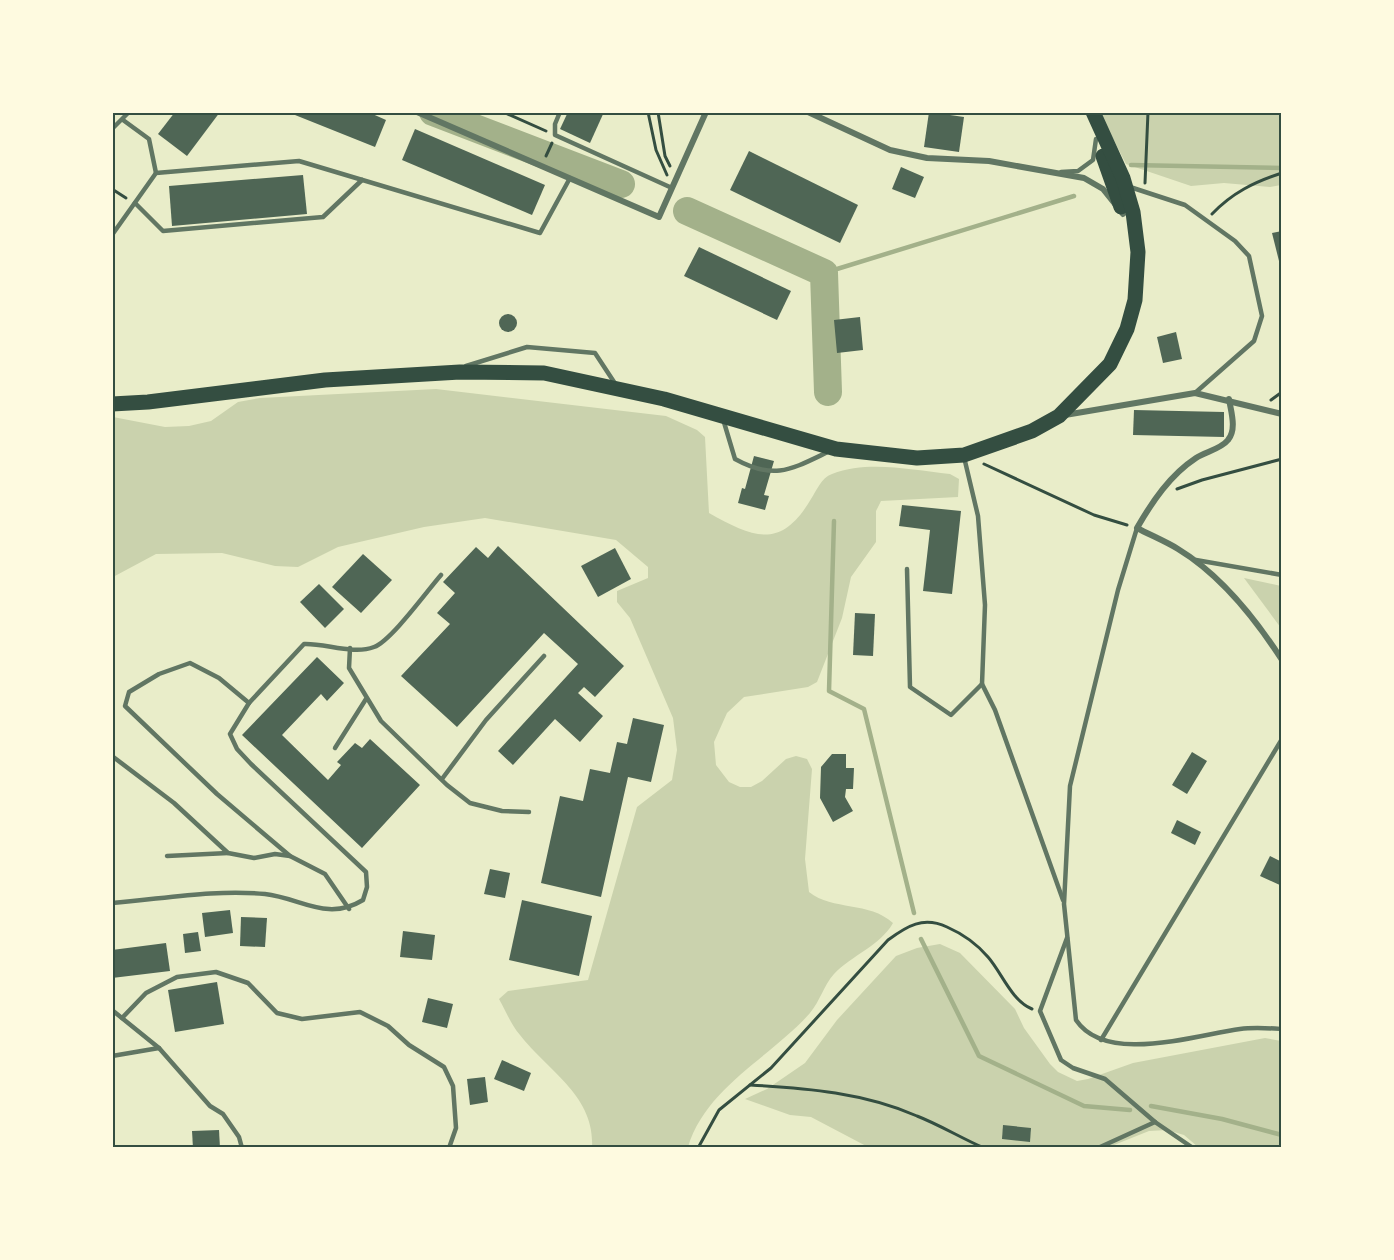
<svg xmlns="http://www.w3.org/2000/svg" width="1394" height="1260" font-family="'Nunito Sans',sans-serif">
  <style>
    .green { fill: #cad2ad }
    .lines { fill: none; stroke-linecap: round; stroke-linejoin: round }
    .stream { stroke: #a3b18a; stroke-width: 4.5 }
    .river { stroke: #a3b18a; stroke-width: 28 }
    .building { fill: #4f6655 }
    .path { stroke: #344e41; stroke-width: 3 }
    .service { stroke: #617663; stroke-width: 4.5 }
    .minor { stroke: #617663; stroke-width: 6 }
    .trunk { stroke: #344e41; stroke-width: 15 }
    .neatline { fill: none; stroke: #344e41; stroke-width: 2 }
  </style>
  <rect width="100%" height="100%" fill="#e9edc9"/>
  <!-- green -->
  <g class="green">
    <polygon points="1100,113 1281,113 1281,185 1270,187 1224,183 1191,186 1126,164"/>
    <path d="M436,389L666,416L697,430L705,437L709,513C754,538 781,550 811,499C817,490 821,478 832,474C869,460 911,470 950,474L959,479L958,497L881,501L876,511V542L851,577L842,618L817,682L808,687L744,697L727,713L714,742L716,765L729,782L740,787H751L762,781L786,759L796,756L807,759L812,769L805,859L809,892C833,911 869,901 893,923C880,946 852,955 834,974C824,985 820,1001 810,1013C770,1058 706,1087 688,1147H592C595,1096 548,1071 520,1035C511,1025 506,1011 499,999L508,991L588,980L637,807L672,780L677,750L673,718L630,618L617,602V591L648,578V567L616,540L485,518L424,527L338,547L298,567L275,566L222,553L156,554L113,577V417L165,427L189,426L211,421L238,402L260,398Z"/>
    <polygon points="1244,578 1281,586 1281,628"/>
    <polygon points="940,944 960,953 1015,1009 1024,1028 1050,1064 1058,1072 1077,1081 1088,1079 1133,1063 1265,1038 1281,1041 1281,1147 1198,1147 1184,1135 1167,1130 1149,1131 1109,1147 868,1147 811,1117 790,1115 745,1099 767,1089 805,1063 837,1020 896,956 917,948"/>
  </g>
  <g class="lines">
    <!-- stream -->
    <g class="stream">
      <polyline points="1131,165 1282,168"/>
      <polyline points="824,273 1074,196"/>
      <polyline points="834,521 829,691 864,709 914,913"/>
      <polyline points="921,939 979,1056 1084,1106 1130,1110"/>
      <polyline points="1151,1106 1222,1119 1282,1135"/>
    </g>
    <!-- river -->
    <g class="river">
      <polyline points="433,112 621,184"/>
      <polyline points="687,211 824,273 828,392"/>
    </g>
  </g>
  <!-- building -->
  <g class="building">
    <polygon points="175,112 220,112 187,156 158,134"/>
    <polygon points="368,112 386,120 375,147 290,113"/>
    <polygon points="568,112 604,112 590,143 560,129"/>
    <polygon points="929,112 964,117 959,152 924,147"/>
    <polygon points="415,129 545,185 532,215 402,160"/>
    <polygon points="749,151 858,205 840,243 730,190"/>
    <polygon points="901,167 924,177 915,198 892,189"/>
    <polygon points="303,175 307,214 172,226 169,186"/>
    <polygon points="1282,231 1282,260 1279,261 1272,233"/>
    <polygon points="699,247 791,291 777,320 684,276"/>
    <circle cx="508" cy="323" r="9"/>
    <polygon points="860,317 863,350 837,353 834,320"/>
    <polygon points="1176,332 1182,359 1163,363 1157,337"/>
    <polygon points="1134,410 1224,412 1224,437 1133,435"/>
    <polygon points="754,456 774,461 764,495 769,496 765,510 738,503 742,488 745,489"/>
    <polygon points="902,505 961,511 952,594 923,591 930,530 899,526"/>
    <polygon points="498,546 624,666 595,697 584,687 578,693 603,716 580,742 555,719 513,765 498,751 578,664 544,633 457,727 401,676 450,624 437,613 455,593 443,582 476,547 488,558"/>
    <polygon points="615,548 631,579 598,597 581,566"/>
    <polygon points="363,554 392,580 361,613 332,587"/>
    <polygon points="319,584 344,609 325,628 300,602"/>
    <polygon points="855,613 875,614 873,656 853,655"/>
    <polygon points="317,657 344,683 327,701 321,694 282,735 328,780 341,765 337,762 355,743 362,748 370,739 420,785 362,848 242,735"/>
    <polygon points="633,718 664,725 651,782 628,777 601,897 541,883 560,796 583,801 590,769 610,773 617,742 627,744"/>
    <polygon points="1192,752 1207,761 1187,794 1172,785"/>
    <polygon points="832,754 846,754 846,768 854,768 853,789 846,789 845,797 853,811 833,822 820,798 821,767"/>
    <polygon points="1177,820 1201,832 1195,845 1171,833"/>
    <polygon points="1270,856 1282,862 1282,886 1260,876"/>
    <polygon points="490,869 510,873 505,898 484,894"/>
    <polygon points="522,900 592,916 579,976 509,960"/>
    <polygon points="230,910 233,933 205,937 202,913"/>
    <polygon points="241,917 267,918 265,947 240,946"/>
    <polygon points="403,931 435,935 432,960 400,957"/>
    <polygon points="198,932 201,951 185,953 183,934"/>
    <polygon points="166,943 170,971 112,978 112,950"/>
    <polygon points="217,982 224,1024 175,1032 168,990"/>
    <polygon points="428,998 453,1004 447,1028 422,1022"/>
    <polygon points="502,1060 531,1073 524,1091 494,1079"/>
    <polygon points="485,1077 488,1102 470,1105 467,1079"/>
    <polygon points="1003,1125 1031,1128 1030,1142 1002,1139"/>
    <polygon points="219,1130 220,1148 193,1148 192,1131"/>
  </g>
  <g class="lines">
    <!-- path -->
    <g class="path">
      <polyline points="503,112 546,131"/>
      <polyline points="648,112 656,150 667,175"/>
      <polyline points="658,112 665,156 670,166"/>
      <polyline points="546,156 552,143"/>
      <polyline points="1145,183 1148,112"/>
      <polyline points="112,189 126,198"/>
      <path d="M1212,214C1232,193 1254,182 1282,173"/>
      <polyline points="1271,400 1282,392"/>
      <polyline points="984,464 1094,515 1127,525"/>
      <polyline points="1177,489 1202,480 1282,459"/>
      <path d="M750,1085C807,1088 865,1093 917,1116C940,1125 961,1138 984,1148"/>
      <path d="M698,1148L719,1110L771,1068L888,940C907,926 923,916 947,927C963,934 976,943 988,957C1002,973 1011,1000 1032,1009"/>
    </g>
    <!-- service -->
    <g class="service">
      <polyline points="560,112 555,124 555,135 672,188"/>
      <polyline points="123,120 149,139 156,173"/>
      <polyline points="112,129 129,112"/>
      <polyline points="1061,172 1078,171 1093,160 1096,139"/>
      <polyline points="1130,187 1185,205 1235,241 1249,256 1262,316 1254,341 1195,393"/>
      <polyline points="135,203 163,231 323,217 362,180"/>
      <polyline points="112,235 156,173 299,161 540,233 570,178"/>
      <polyline points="466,366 527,347 595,353 616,385"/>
      <path d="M723,419L735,459C775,481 792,469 830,451"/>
      <path d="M1137,528L1118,590L1070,786L1064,904L1076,1020C1106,1065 1195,1035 1240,1029C1254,1027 1267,1028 1282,1029"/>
      <polyline points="1196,560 1282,575"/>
      <polyline points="907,569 910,687 951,715 982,684 985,605 978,516 964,457"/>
      <polyline points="350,648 349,668 381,721 447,785 470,803 502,811 529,812"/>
      <polyline points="982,684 995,710 1063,900"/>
      <polyline points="249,703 219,678 190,663 159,674 129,692 125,706 217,794 290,856 325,874 349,909"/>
      <polyline points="335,748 366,699"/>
      <polyline points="112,756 174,803 228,853 254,858 275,854 290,856"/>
      <polyline points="442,779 486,720 544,656"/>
      <polyline points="167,856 228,853"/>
      <path d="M112,903C163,899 214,889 265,894C301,898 327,922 363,900L367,887L366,872L251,764L237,749L230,734L249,703L304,644C325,643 353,655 374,647C391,641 427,591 441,575"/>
      <polyline points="1067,938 1040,1011 1061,1060 1073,1068 1105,1079 1155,1122 1193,1148"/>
      <polyline points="112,1010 159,1048 210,1106 223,1114 239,1137 242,1148"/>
      <polyline points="122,1018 146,993 177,977 216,972 248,983 277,1013 302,1019 360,1012 388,1026 409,1045 444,1067 453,1086 456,1128 449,1148"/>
      <polyline points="1101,1040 1282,739"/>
      <polyline points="112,1056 159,1048"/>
      <polyline points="1098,1148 1155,1122"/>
    </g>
    <!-- minor -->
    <g class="minor">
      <polyline points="417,112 659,217 706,112"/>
      <polyline points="808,112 890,150 927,158 989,161 1084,178 1103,189 1123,214"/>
      <path d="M1229,399C1231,412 1237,429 1228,440C1221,449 1205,452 1196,458C1170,475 1152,502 1137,528C1150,535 1165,541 1178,549C1221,575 1255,618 1282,660"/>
      <polyline points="1065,415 1195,393 1282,414"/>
    </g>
    <!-- trunk -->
    <g class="trunk">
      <polyline points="1103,156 1121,207"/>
      <polyline points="112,404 148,402 325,380 460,372 544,373 664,399 836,449 917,458 964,455 1032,431 1059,416 1110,364 1127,329 1135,300 1138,252 1133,212 1123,178 1093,112"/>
    </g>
  </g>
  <!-- border -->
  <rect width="1394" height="1260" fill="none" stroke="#fefae0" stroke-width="228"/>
  <rect x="114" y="114" width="1166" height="1032" class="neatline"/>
</svg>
